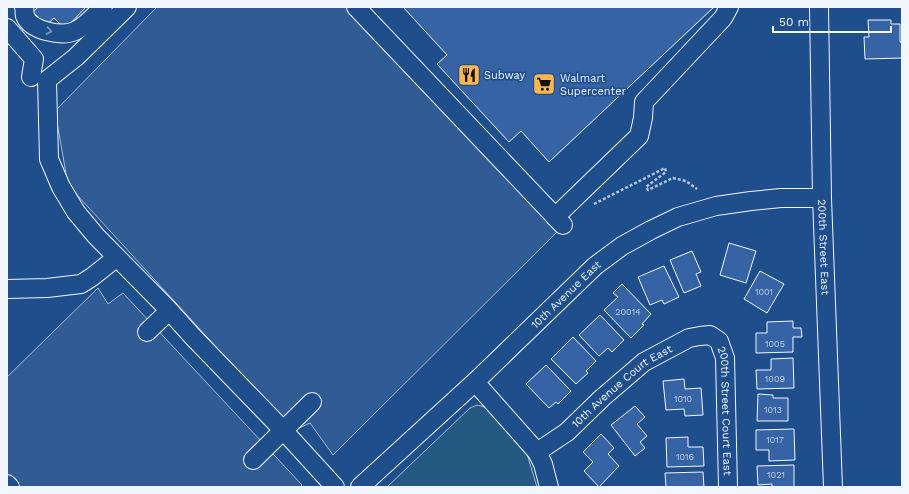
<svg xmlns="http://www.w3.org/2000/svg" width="909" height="494" font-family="'Work Sans',sans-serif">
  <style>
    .green { fill: #245a82; stroke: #a8bbd7 }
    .parking { fill: #305b95; stroke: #a8bbd7 }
    .building { fill: #3563a3; stroke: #f2f6ff }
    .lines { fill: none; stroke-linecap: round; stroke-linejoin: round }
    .minor-casing { stroke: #f2f6ff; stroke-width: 20 }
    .path { stroke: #b3c4dc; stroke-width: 2.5; stroke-dasharray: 3 2; stroke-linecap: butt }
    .minor { stroke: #1f4e8c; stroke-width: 18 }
    .oneway { stroke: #7e9ac0 }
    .labels { text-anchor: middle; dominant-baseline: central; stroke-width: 3; stroke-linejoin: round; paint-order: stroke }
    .number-label { font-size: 9px; fill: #c3d1e8 }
    .poi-label { font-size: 11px; fill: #f2f6ff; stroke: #1f4e8c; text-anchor: start }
    .street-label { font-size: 11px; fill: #f2f6ff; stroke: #1f4e8c }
  </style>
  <rect width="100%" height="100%" fill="#1f4e8c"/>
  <!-- green -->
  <polygon class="green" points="477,405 485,407 527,454 537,487 387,487 470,408"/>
  <!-- parking -->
  <g class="parking">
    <polygon points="157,7 368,7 569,220 333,455 310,423 293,431 68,185 55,111"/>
    <polygon points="98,288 108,304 123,293 302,485 300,487 7,487 7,377"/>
  </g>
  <!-- building -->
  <g class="building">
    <polygon points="38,7 86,7 65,29 54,18 46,25 33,12"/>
    <polygon points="403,7 714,7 549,162 521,131 509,142 437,64 447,55"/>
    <polygon points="868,20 891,20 891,24 900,24 900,42 902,42 902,58 865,59 864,37 869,37"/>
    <polygon points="729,243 756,251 746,283 720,275"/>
    <polygon points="692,251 701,272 696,274 701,286 684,293 670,260"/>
    <polygon points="664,266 679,297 664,304 662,300 650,305 638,277"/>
    <polygon points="760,271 784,284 767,313 744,299"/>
    <polygon points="622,284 651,314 642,324 644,325 631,338 604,310 618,297 613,293"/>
    <polygon points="600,315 624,340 612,352 608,348 599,356 579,335"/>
    <polygon points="793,321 793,328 801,328 802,337 793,337 793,352 756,353 756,333 767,333 767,322"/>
    <polygon points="573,337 596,361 586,371 588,373 576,384 551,359"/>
    <polygon points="793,358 794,388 757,389 756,370 771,370 771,359"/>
    <polygon points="546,365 571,391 558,404 556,402 549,408 526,384"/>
    <polygon points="684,379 685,389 701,388 703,415 685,416 684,409 666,410 663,381"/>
    <polygon points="758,394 773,395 773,398 788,398 788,421 757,421"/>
    <polygon points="635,406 645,417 637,424 647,436 640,442 645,448 635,456 611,425"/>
    <polygon points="794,429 795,460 769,461 769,450 756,450 756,430"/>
    <polygon points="601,434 614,448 608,454 619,466 599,487 584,471 593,462 583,452"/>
    <polygon points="688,437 688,447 703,447 704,466 667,467 666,438"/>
    <polygon points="794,465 794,487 772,487 772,484 758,485 757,466"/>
    <polygon points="703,472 704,487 666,487 665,473"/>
  </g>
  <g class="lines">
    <!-- minor casing -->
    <g class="minor-casing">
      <g id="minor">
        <path d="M24,7C25,10 24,14 25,16C31,31 62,37 75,31C86,26 94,16 103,7"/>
        <polyline points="127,7 76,57 47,80 49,159 61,187 76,212 96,236 166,307 193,337 283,430 335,487"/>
        <polyline points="356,7 563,225"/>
        <path id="s1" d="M819,7L822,198L833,487"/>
        <polyline points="7,28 34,59 31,77"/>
        <polyline points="555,217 639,136 643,118 644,102 723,18 729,7"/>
        <polyline points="7,289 47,288 81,284 92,277 116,258"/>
        <polyline points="147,332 169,311"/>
        <polyline points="475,382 537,452 543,464 549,487"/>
        <path id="s2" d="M537,452L567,432L602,398L644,362L689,338L700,336L710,335L719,341L725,358L728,487"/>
        <polyline points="253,460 312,402"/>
        <polyline points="7,484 10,487"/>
        <path id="s3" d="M360,487L475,382L595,266L622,246L651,230L678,217L716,206L751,201L781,198H822"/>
      </g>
    </g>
    <!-- path -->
    <polyline class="path" points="594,204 665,168 666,172 646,187 648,190 673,178 686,181 697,189"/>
    <!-- minor -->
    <use href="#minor" class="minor"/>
  </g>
  <!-- one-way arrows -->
  <defs><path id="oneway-chevron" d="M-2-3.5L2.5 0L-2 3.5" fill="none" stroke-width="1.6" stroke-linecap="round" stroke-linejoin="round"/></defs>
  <use class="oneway" href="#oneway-chevron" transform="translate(49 31) rotate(11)"/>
  <!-- icons -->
  <defs>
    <g id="restaurant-square" transform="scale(1.15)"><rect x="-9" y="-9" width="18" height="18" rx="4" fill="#ffb74d" stroke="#1f4e8c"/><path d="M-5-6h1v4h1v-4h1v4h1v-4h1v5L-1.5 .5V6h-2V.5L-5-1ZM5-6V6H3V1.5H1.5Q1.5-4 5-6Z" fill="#111"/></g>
    <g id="supermarket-square" transform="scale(1.15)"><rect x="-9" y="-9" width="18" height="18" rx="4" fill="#ffb74d" stroke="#1f4e8c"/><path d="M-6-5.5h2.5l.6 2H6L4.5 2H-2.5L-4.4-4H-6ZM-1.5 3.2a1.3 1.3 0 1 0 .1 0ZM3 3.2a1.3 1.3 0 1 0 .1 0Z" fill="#111"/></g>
  </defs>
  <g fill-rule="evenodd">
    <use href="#restaurant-square" x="469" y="75"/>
    <use href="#supermarket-square" x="544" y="84"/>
  </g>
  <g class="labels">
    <!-- number labels -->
    <g class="number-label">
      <text x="764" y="292">1001</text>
      <text x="628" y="312">20014</text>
      <text x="775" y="344">1005</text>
      <text x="775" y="379">1009</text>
      <text x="683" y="399">1010</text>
      <text x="773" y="410">1013</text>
      <text x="775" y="440">1017</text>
      <text x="685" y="457">1016</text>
      <text x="776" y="475">1021</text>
    </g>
    <!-- poi labels -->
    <g class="poi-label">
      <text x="484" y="75">Subway</text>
      <text x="560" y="78">Walmart<tspan x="560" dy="13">Supercenter</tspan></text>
    </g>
    <!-- street labels -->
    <g class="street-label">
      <text stroke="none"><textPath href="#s1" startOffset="240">200th Street East</textPath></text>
      <text stroke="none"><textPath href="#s3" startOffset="282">10th Avenue East</textPath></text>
      <text stroke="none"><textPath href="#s2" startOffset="108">10th Avenue Court East</textPath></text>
      <text stroke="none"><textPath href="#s2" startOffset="294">200th Street Court East</textPath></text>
    </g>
  </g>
  <!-- border -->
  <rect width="909" height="494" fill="none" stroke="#f2f6ff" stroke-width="16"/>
  <!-- scale -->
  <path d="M773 26v6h118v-6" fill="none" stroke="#f2f6ff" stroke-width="2"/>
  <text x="779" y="26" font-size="12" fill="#f2f6ff" stroke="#1f4e8c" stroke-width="3" paint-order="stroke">50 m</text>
</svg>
